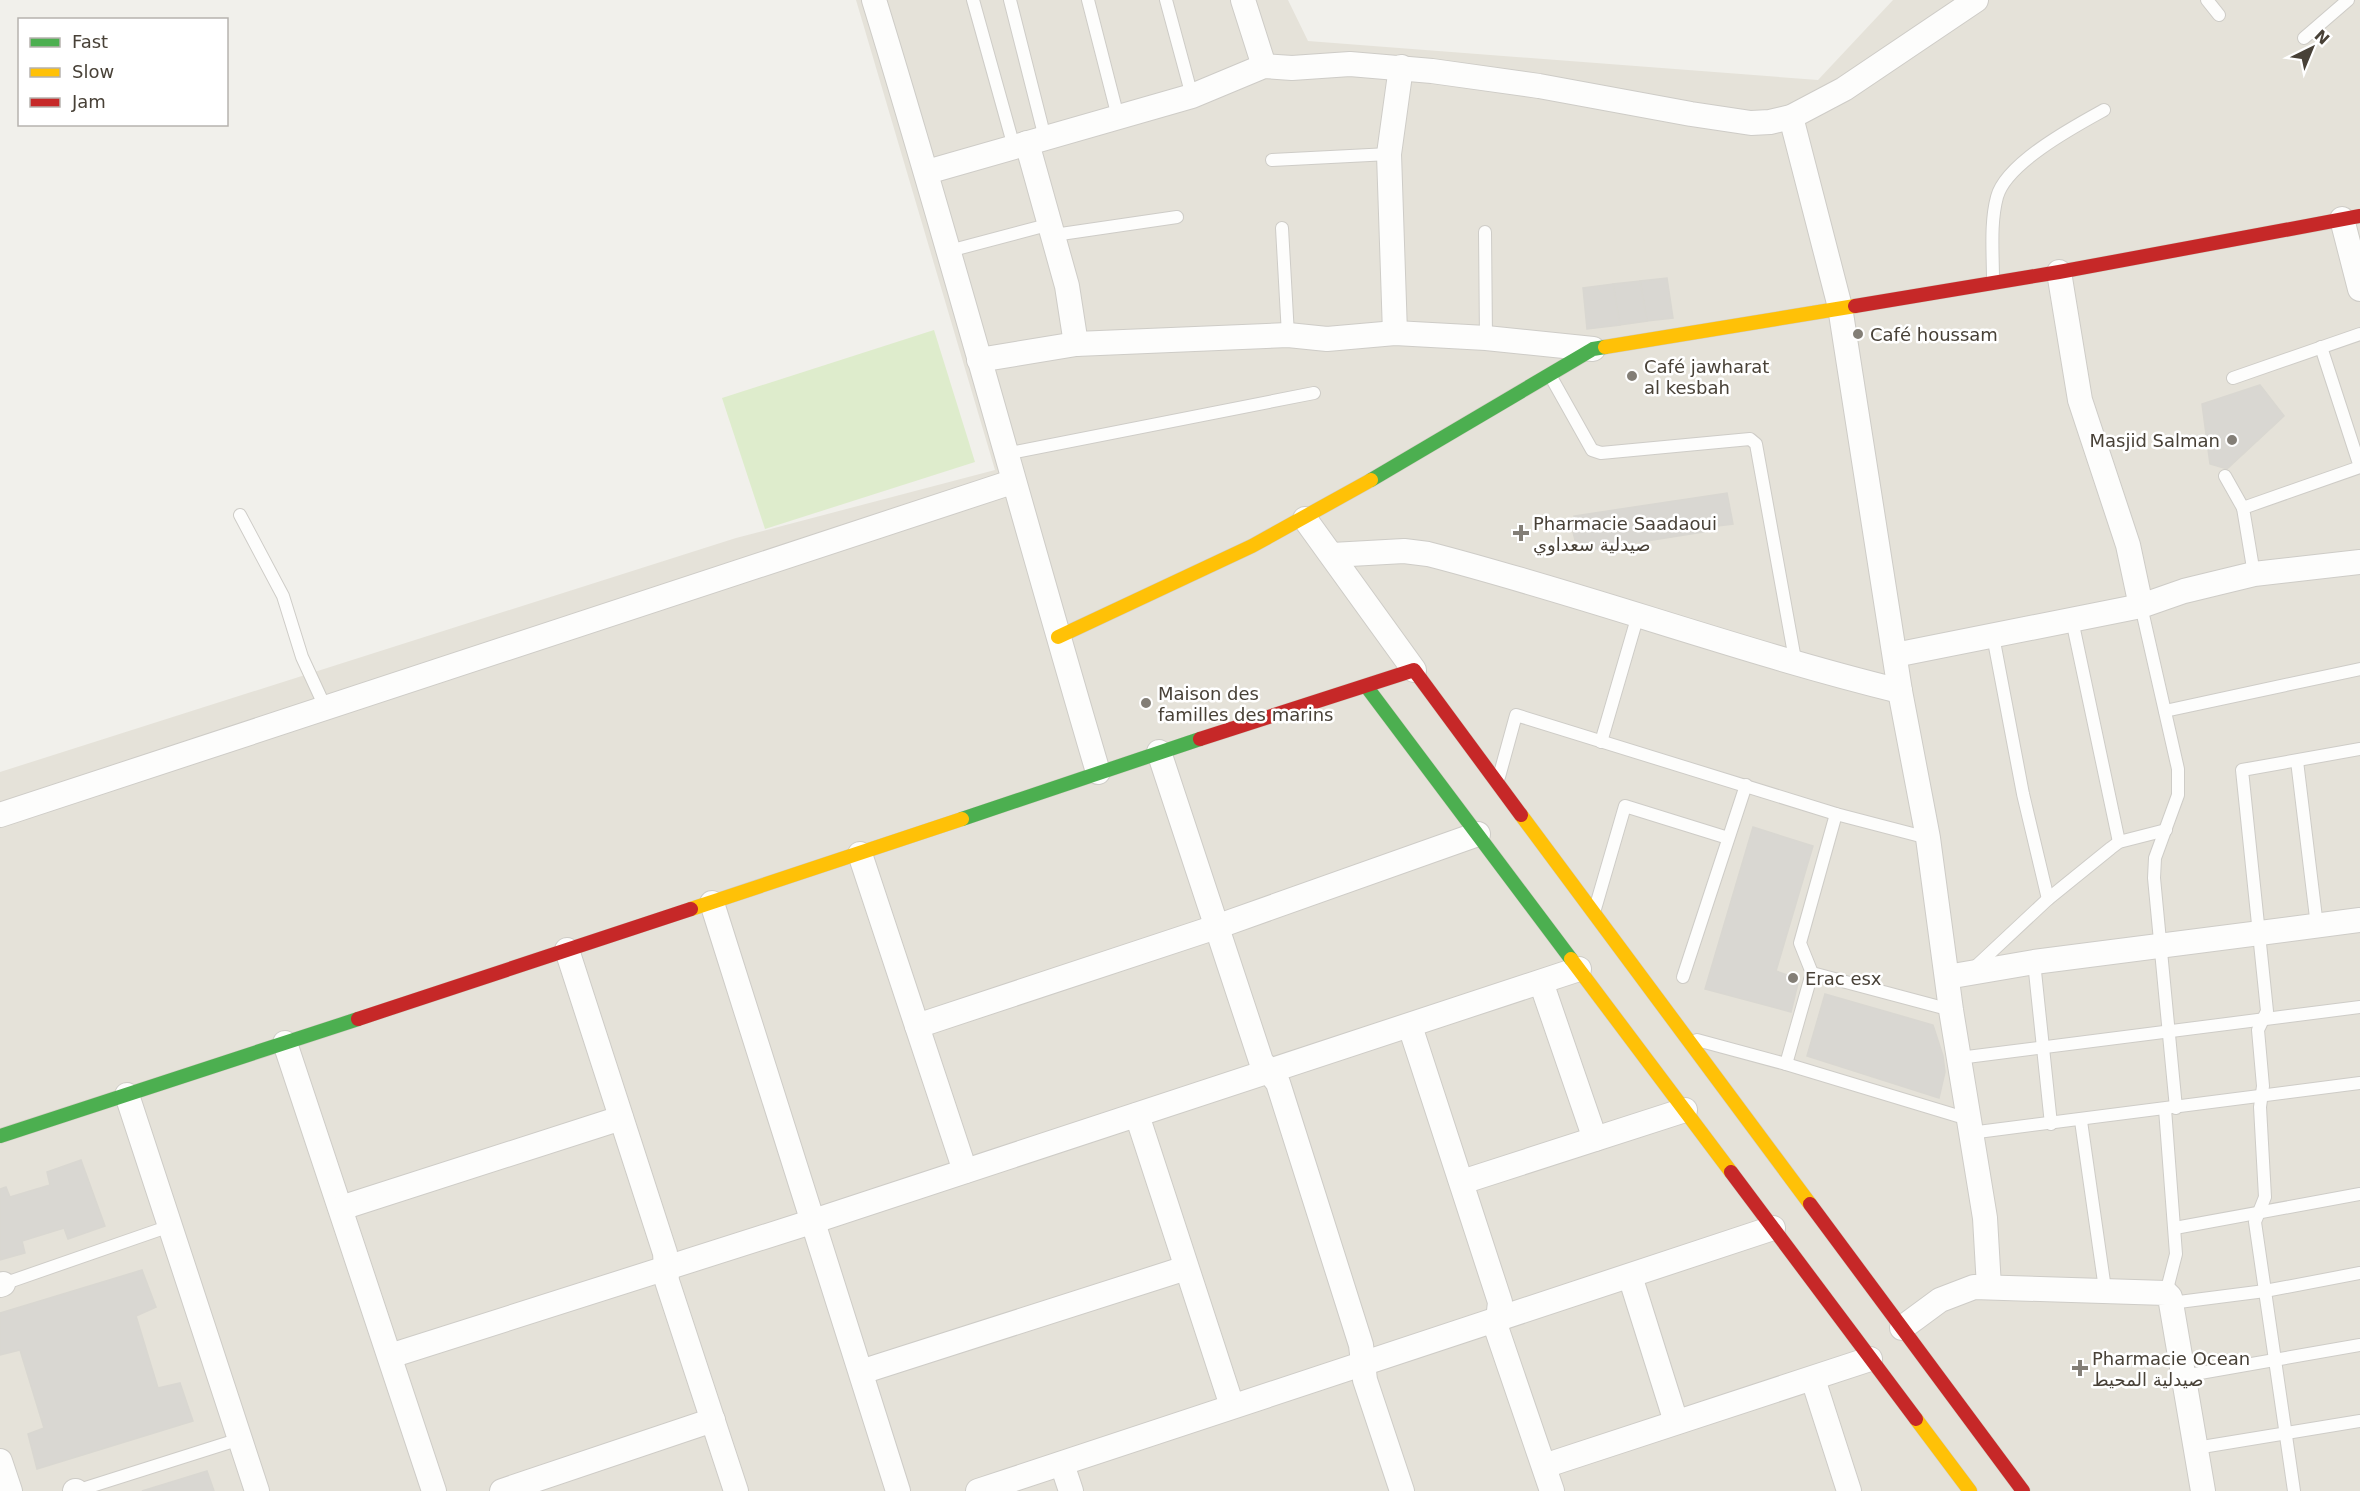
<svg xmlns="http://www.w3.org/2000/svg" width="2360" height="1491" font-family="'DejaVu Sans','Noto Sans Arabic',sans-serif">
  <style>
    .residential { fill: #e5e2d9 }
    .green { fill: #deeccc }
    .building { fill: #d9d7d2; stroke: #d9d7d1; stroke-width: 1.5 }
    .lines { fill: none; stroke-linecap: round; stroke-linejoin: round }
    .lane-casing { stroke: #ceccc7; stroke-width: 14 }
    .street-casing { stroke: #ceccc7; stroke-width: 26 }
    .fast-casing { stroke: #d1cdc2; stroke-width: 15 }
    .slow-casing { stroke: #d1cdc2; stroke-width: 15 }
    .jam-casing { stroke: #d1cdc2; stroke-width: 15 }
    .lane { stroke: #fdfdfc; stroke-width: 12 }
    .street { stroke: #fdfdfc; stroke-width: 24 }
    .fast { stroke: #4caf50; stroke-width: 14 }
    .slow { stroke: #ffc107; stroke-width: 14 }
    .jam { stroke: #c62828; stroke-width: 14 }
    .poi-dot { fill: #837e76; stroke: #fff; stroke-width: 2 }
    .labels { text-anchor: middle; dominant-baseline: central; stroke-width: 5; stroke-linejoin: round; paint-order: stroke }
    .poi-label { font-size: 18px; fill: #484137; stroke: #fff; text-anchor: start }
  </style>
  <rect width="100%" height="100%" fill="#f1f0eb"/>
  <!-- residential -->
  <polygon class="residential" points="856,0 1288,0 1308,41 1818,80 1893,0 2360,0 2360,1491 0,1491 0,772 736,538 995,470"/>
  <!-- green -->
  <polygon class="green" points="934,330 975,462 765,529 722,398"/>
  <!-- building -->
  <g class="building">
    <polygon points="1667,278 1673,318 1647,321 1640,281"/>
    <polygon points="1640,281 1647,321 1620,325 1613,284"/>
    <polygon points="1613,284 1620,325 1587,329 1583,288"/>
    <polygon points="2260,385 2284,416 2227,469 2210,464 2202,404"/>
    <polygon points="1727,493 1733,524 1709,527 1709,531 1578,552 1572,528 1577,527 1574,516"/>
    <polygon points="1753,827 1813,846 1776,971 1799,979 1791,1012 1705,989"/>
    <polygon points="1825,994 1933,1025 1943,1056 1945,1072 1939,1098 1807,1056"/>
    <polygon points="81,1160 105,1226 68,1239 64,1228 22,1241 25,1253 0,1260 0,1189 6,1187 10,1197 50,1185 47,1172"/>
    <polygon points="142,1270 156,1307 136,1316 158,1388 180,1383 193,1421 37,1469 28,1434 44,1428 20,1350 0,1355 0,1313"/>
    <polygon points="207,1471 214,1491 142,1491"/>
  </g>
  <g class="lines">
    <!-- lane casing -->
    <g class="lane-casing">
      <g id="lane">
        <polyline points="973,0 1014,147"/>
        <polyline points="1010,0 1045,138"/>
        <polyline points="1088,0 1118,117"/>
        <polyline points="1166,0 1192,96"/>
        <polyline points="2207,0 2219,15"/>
        <polyline points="2304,38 2348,0"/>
        <polyline points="1272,160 1389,154"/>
        <polyline points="1282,228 1288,335"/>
        <polyline points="1485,232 1486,338"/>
        <polyline points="1054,235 1177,217"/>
        <polyline points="949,251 1051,224"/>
        <path d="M1993,280C1993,253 1990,223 1997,197C2006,163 2075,126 2104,110"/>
        <polyline points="1551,377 1592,450 1601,453 1750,439 1756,444 1796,665"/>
        <polyline points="2233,378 2360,334"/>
        <polyline points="1005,454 1314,393"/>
        <polyline points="2225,476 2243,508"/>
        <polyline points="240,515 283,596 302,657 326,709"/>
        <polyline points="2254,574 2243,508 2360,467 2321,347"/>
        <polyline points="2141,606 2178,769 2178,795 2155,858 2154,878 2176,1108"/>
        <polyline points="2072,620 2119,842"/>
        <polyline points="1993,636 2023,794 2048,899"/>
        <polyline points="2165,711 2360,669"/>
        <polyline points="1601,742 1638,615"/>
        <polyline points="2297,761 2317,926"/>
        <polyline points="1499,777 1516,715 1836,814 1928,838"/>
        <polyline points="1595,909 1625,806 1728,838"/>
        <polyline points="2034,962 2051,1124"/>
        <polyline points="1972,970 2048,899 2111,848 2119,842 2166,830"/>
        <polyline points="1812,973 1951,1010"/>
        <polyline points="1683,977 1746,785"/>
        <polyline points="1697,1040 1786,1064 1968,1119"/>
        <polyline points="1959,1058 2360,1007"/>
        <polyline points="1786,1064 1812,973 1800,943 1836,814"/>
        <polyline points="2165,1109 2176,1254 2166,1293"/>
        <polyline points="2081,1121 2105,1289"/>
        <polyline points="1970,1133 2360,1083"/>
        <polyline points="2175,1228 2360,1194"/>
        <polyline points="3,1284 170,1226"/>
        <polyline points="2171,1303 2265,1291 2360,1273"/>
        <polyline points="2183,1376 2360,1345"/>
        <polyline points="2196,1448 2360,1421"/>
        <polyline points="76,1491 240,1439"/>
        <polyline points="2294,1491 2255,1222 2265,1197 2260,1107 2263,1086 2258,1030 2267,1011 2242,770 2360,749"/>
      </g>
    </g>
    <!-- street casing -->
    <g class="street-casing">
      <g id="street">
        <path d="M874,0C953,256 1022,515 1098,772"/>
        <polyline points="1243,0 1264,66"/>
        <polyline points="1791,117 1840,307 1900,691 1928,838 1951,1010 1985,1218 1989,1287"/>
        <polyline points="1027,143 1067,286 1076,344"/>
        <polyline points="927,172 1192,96 1264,66 1292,68 1350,64 1432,71 1539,86 1691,114 1751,123 1770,122 1791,117 1844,89 1976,0"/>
        <polyline points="2342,219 2360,289"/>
        <polyline points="2059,272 2080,400 2128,545 2141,606"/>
        <polyline points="1395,333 1389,154 1401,67"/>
        <polyline points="979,360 1076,344 1288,335 1327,339 1395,333 1486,338 1593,349"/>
        <polyline points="1305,519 1414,670"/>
        <path d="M1332,555L1404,551L1428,554C1587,595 1741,652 1900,691"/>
        <polyline points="1895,655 2141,606 2184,591 2254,574 2360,562"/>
        <polyline points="1159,752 1261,1061 1278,1083 1361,1345 1365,1380 1402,1491"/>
        <polyline points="0,815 1012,482"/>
        <polyline points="860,854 965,1171"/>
        <polyline points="712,903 898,1491"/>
        <polyline points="567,950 665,1253 667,1281 736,1491"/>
        <polyline points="1947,977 2034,962 2360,920"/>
        <polyline points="1541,982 1595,1139"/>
        <polyline points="917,1026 1216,927 1478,834"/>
        <polyline points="1410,1026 1500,1302 1497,1330 1552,1491"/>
        <polyline points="285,1043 434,1491"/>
        <polyline points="127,1095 257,1491"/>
        <polyline points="1137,1115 1232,1406"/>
        <polyline points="1462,1182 1685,1110"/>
        <polyline points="341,1208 621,1118"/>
        <polyline points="1630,1276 1676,1422"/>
        <polyline points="0,1285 3,1284"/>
        <polyline points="1902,1328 1940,1300 1974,1287 2166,1293 2170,1297 2203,1491"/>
        <polyline points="390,1356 814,1221 1579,969"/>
        <polyline points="861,1372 1186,1268"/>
        <polyline points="1813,1379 1849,1491"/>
        <polyline points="0,1461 10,1491"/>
        <polyline points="1062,1464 1071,1491"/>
        <polyline points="1544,1466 1870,1359"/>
        <polyline points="75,1491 76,1491"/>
        <polyline points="502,1491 713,1420"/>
        <polyline points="978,1491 1773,1228"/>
      </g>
    </g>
    <!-- fast casing -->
    <g class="fast-casing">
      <g id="fast">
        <polyline points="1371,480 1593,349 1605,347"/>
        <polyline points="1366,686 1571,959"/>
        <polyline points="962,819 1200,739"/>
        <polyline points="0,1136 358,1019"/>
      </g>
    </g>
    <!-- slow casing -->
    <g class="slow-casing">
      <g id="slow">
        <polyline points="1605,347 1855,306"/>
        <polyline points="1058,637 1252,546 1371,480"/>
        <polyline points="1521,815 1810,1204"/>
        <polyline points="691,909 962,819"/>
        <polyline points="1571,959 1731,1172"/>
        <polyline points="1916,1419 1970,1491"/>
      </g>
    </g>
    <!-- jam casing -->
    <g class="jam-casing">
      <g id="jam">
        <polyline points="1855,306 2059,272 2360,216"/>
        <polyline points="1200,739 1414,670 1521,815"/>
        <polyline points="358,1019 691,909"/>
        <polyline points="1731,1172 1916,1419"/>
        <polyline points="1810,1204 2023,1491"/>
      </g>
    </g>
    <!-- lane -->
    <use href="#lane" class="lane"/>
    <!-- street -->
    <use href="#street" class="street"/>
    <!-- fast -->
    <use href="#fast" class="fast"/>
    <!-- slow -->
    <use href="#slow" class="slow"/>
    <!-- jam -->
    <use href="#jam" class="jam"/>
  </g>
  <!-- markers -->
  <g class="poi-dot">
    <circle cx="1858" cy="334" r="6"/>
    <circle cx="1632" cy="376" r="6"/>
    <circle cx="2232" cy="440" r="6"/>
    <path d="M1518 524h6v6h6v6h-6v6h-6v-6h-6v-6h6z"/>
    <circle cx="1146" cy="703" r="6"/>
    <circle cx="1793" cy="978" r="6"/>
    <path d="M2077 1359h6v6h6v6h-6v6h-6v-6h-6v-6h6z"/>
  </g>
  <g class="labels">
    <!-- poi labels -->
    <g class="poi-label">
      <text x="1870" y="334">Café houssam</text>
      <text x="1644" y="366">Café jawharat<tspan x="1644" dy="21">al kesbah</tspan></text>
      <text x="2220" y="440" text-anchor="end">Masjid Salman</text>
      <text x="1533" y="523">Pharmacie Saadaoui<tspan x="1533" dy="21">صيدلية سعداوي</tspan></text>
      <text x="1158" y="693">Maison des<tspan x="1158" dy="21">familles des marins</tspan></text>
      <text x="1805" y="978">Erac esx</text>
      <text x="2092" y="1358">Pharmacie Ocean<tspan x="2092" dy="21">صيدلية المحيط</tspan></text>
    </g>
  </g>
  <!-- legend -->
  <rect x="18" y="18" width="210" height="108" fill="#ffffff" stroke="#b6b3af" stroke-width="1.5"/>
  <rect x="30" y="38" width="30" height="9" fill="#4caf50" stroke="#b6b3af" stroke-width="1.5"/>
  <text x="72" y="48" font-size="18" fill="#484137">Fast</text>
  <rect x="30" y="68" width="30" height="9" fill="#ffc107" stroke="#b6b3af" stroke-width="1.5"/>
  <text x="72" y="78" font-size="18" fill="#484137">Slow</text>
  <rect x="30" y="98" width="30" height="9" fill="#c62828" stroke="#b6b3af" stroke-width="1.5"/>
  <text x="72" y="108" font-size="18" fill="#484137">Jam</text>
  <!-- north arrow -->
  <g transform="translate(2312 48) rotate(43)" stroke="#ffffff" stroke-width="4.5" paint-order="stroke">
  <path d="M0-4.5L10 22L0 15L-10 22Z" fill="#484137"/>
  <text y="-9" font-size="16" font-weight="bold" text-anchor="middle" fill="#484137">N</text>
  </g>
</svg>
